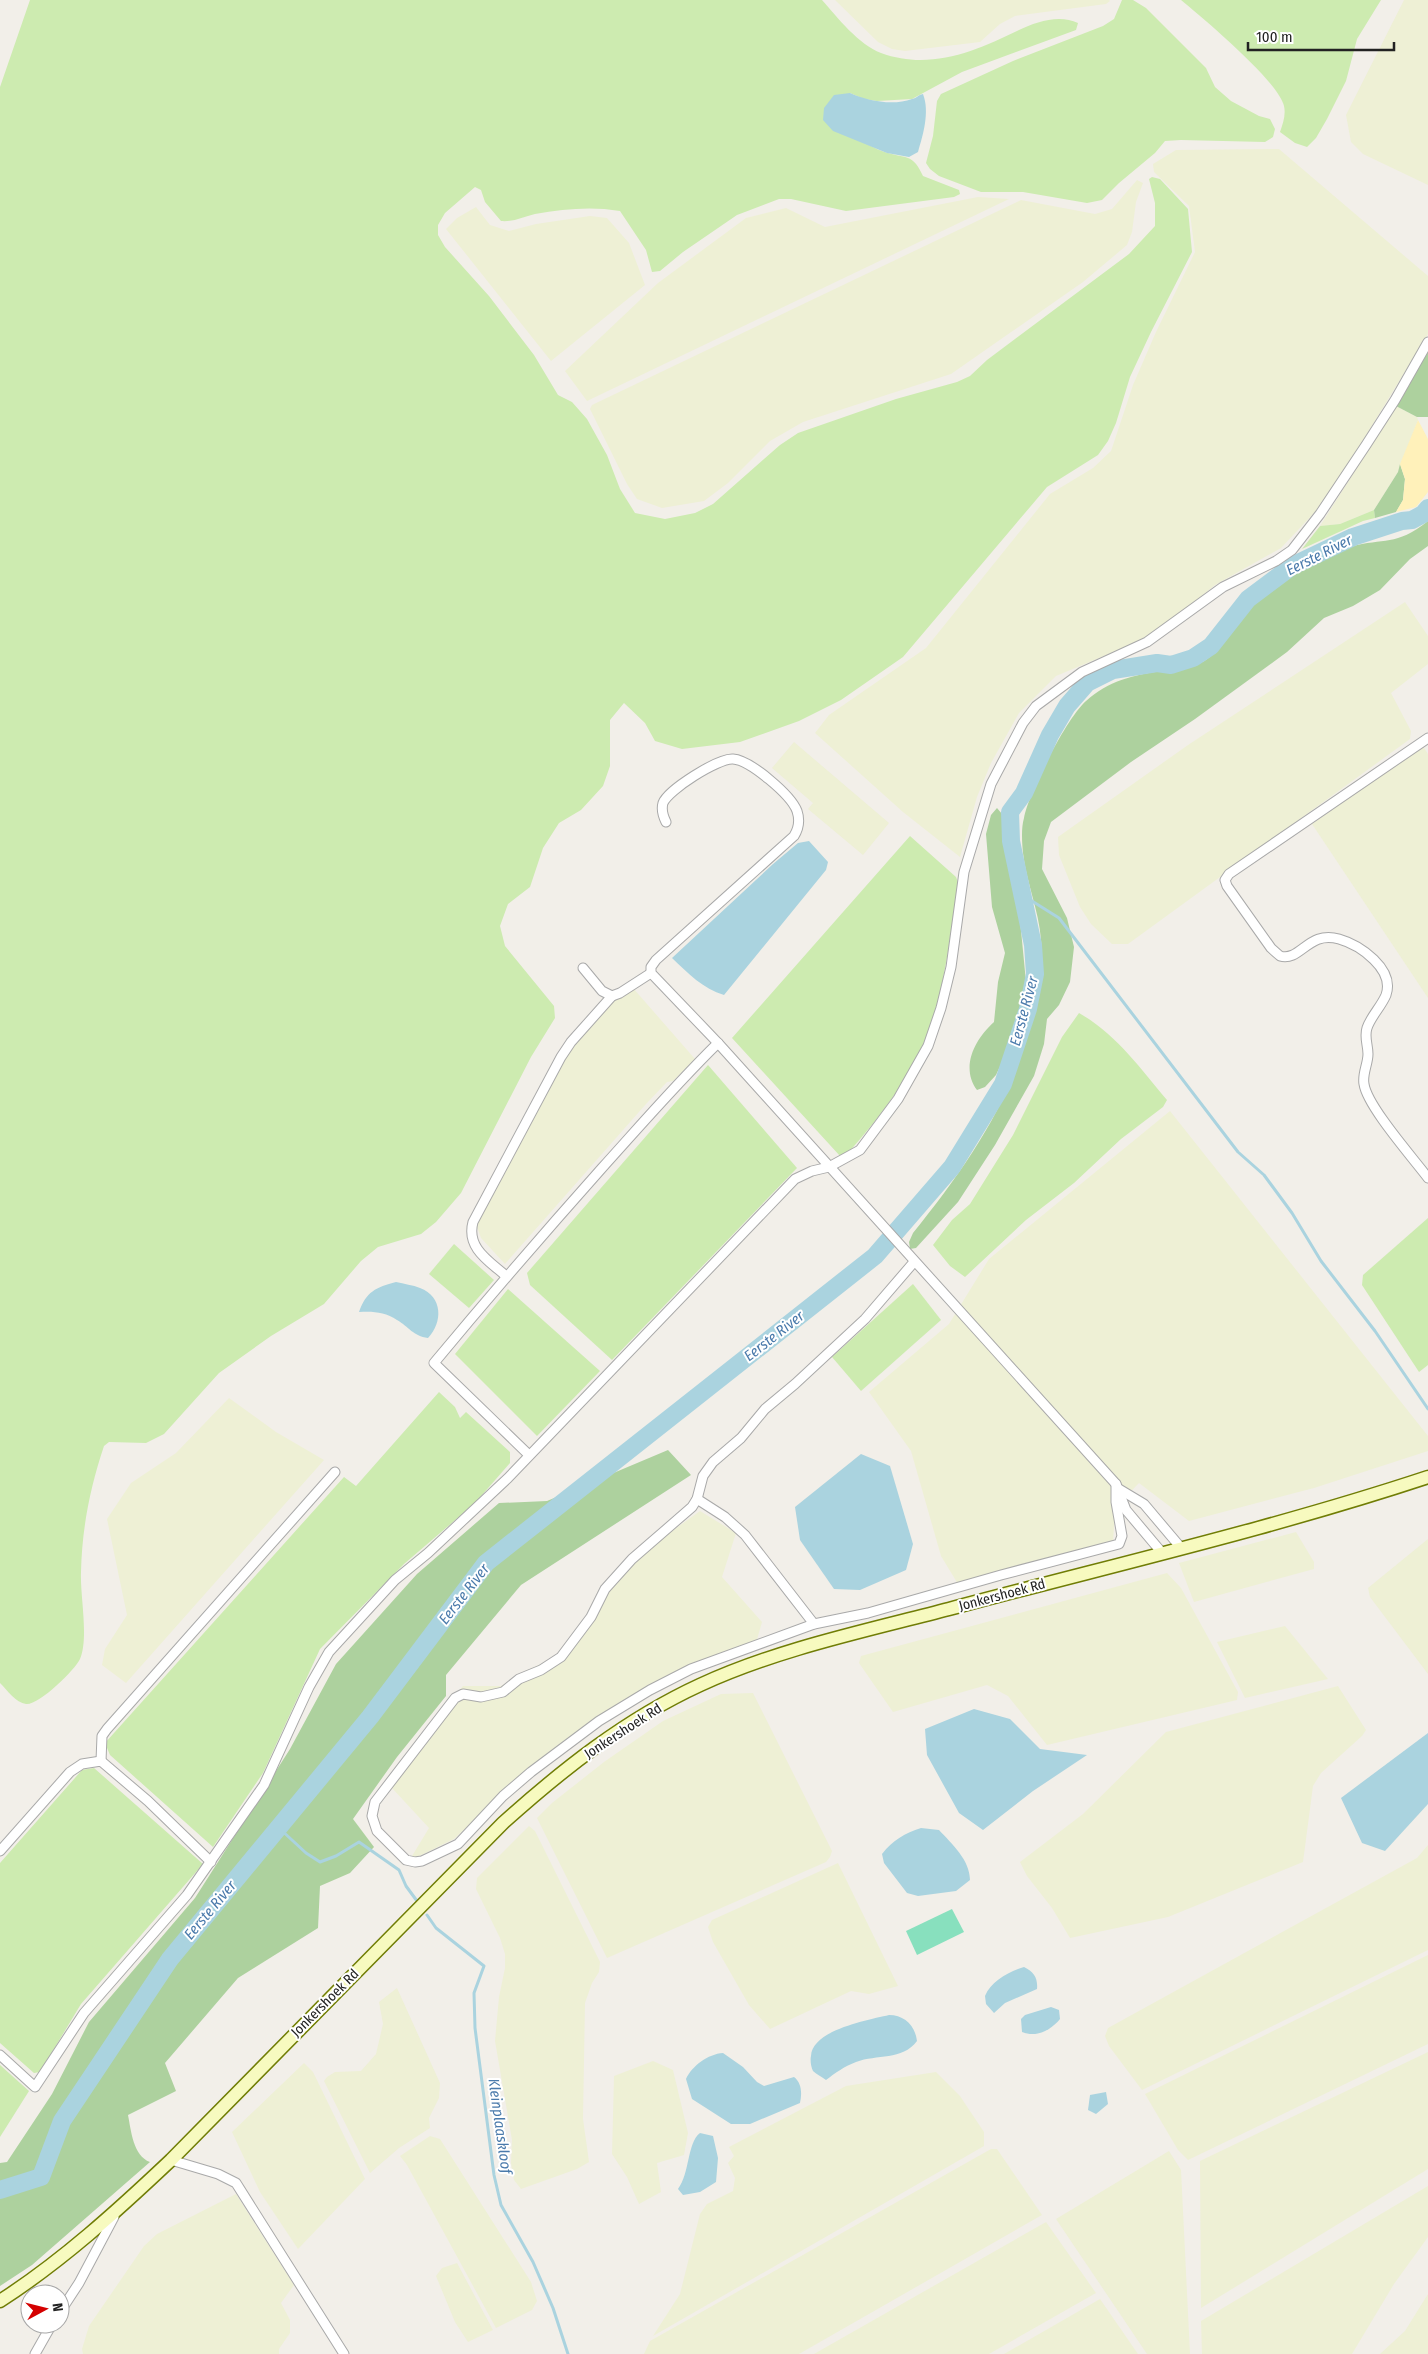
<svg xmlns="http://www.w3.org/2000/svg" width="1428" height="2354" font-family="'Fira Sans Condensed',sans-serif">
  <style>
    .farmland { fill: #eef0d5 }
    .grass { fill: #cdebb0 }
    .forest { fill: #add19e }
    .sand { fill: #fff1ba }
    .pitch { fill: #88e0be }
    .water { fill: #aad3df }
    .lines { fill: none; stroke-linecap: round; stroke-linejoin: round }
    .stream { stroke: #aad3df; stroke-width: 3 }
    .river { stroke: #aad3df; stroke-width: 18 }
    .street-casing { stroke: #a9a9a9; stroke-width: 11 }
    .secondary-casing { stroke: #707d05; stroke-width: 15 }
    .street { stroke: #fff; stroke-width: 9 }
    .secondary { stroke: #f7fabf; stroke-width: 12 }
    .labels { text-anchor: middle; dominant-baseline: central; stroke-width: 4; stroke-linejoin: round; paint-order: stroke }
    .street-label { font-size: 14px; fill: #222; stroke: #fff }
    .water-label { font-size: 15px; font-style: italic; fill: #4a7aab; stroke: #fff }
  </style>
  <rect width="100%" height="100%" fill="#f2efe9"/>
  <!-- farmland -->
  <g class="farmland">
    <polygon points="835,0 1109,0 1110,1 1106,4 1015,16 1000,24 980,42 905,51 892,49 878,42"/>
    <polygon points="1404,0 1428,0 1428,185 1363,154 1351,142 1346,115"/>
    <polygon points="1279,149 1428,276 1428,334 1351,460 1315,512 1281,548 1215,585 1154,635 1056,676 1019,713 991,763 977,797 960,857 903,812 815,733 829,715 926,648 1050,494 1093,468 1111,451 1133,385 1156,332 1195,252 1189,206 1154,172 1153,164 1176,150"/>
    <polygon points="1137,180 1143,183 1136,202 1132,232 1127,245 1083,282 951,374 803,422 770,441 728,483 704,501 662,508 637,499 627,484 590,409 592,405 1021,200 1095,214 1112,209"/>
    <polygon points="978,197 1009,199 587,401 565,371 658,283 746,218 786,208 825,227"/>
    <polygon points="476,207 490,225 509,231 536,224 590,216 607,218 629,243 645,285 551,361 446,229 457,218"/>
    <polygon points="1396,406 1417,417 1418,420 1398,472 1374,510 1340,524 1320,526"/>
    <polygon points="1405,602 1428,636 1428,664 1391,693 1411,731 1410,739 1128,944 1112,944 1091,924 1080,907 1059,855 1058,837 1188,745"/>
    <polygon points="794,742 889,823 863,855 808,809 813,803 772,768"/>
    <polygon points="1422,745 1428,754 1428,998 1312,824"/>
    <polygon points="633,988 695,1059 673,1081 667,1082 646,1104 505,1264 481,1238 475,1221 571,1044 615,995"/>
    <polygon points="1170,1111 1428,1436 1428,1451 1314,1488 1189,1521 1139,1483 1115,1508 1113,1543 958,1584 941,1556 911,1451 869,1392 949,1324 989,1259"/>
    <polygon points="229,1398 276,1432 324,1460 126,1683 102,1665 105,1649 127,1615 107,1519 131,1483 176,1453"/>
    <polygon points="700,1511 736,1533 722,1577 762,1622 756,1643 649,1690 534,1764 454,1839 409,1861 429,1828 392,1788 421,1735 463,1686 501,1686 525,1671 553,1659 629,1562"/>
    <polygon points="1296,1532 1314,1562 1314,1569 1194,1602 1179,1563"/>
    <polygon points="1428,1539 1428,1674 1370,1597 1368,1588"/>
    <polygon points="1167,1573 1181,1588 1238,1692 1237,1700 1047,1745 1008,1696 987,1685 893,1712 859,1663 861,1656"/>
    <polygon points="1285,1626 1328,1679 1245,1698 1217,1642"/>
    <polygon points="1338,1686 1366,1730 1362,1736 1321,1773 1313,1786 1303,1862 1168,1917 1070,1938 1052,1908 1027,1876 1020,1862 1083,1814 1166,1732"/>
    <polygon points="753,1693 832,1851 830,1857 826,1862 607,1958 537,1818 552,1803 604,1762 663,1721 721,1694"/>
    <polygon points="529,1826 535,1831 600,1962 599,1972 592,1983 585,2003 583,2119 589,2162 577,2169 521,2189 514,2180 511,2163 512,2140 495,2041 499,1997 505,1968 505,1954 500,1938 476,1889 477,1878"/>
    <polygon points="1428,1845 1428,1950 1142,2090 1109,2046 1105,2036 1108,2028 1417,1858"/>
    <polygon points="838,1863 898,1986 869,1994 851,1991 770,2029 749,2005 713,1942 708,1927 712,1920"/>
    <polygon points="1428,1955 1428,2044 1188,2160 1178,2150 1145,2094"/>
    <polygon points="397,1988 440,2083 439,2098 429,2118 430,2128 399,2148 370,2173 324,2081 327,2077 335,2072 361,2071 376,2054 383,2024 379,2002"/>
    <polygon points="1428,2052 1428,2169 1201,2308 1200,2161"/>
    <polygon points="653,2061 673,2070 688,2133 684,2155 657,2163 661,2192 639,2204 627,2177 612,2154 614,2076"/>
    <polygon points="304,2063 313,2072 365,2179 298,2249 260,2192 232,2132"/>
    <polygon points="936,2072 960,2096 984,2132 984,2146 653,2336 680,2294 700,2214 707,2204 733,2191 735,2178 728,2163 734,2156 729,2147 846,2086"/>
    <polygon points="430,2136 440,2139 531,2282 537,2301 532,2310 496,2328 407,2165 400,2156"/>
    <polygon points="991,2149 997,2149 1042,2215 799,2354 644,2354 650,2341"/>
    <polygon points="1169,2151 1181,2170 1190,2354 1147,2354 1056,2219"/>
    <polygon points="1428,2186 1428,2237 1394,2284 1352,2354 1202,2354 1201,2321"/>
    <polygon points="236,2194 294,2285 281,2303 290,2320 290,2333 279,2349 279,2354 83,2354 82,2349 89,2326 144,2246 157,2234"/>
    <polygon points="1046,2222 1096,2293 989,2354 814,2354"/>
    <polygon points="457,2263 493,2330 468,2342 455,2322 436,2276 442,2268"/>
    <polygon points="1428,2294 1428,2354 1380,2354 1405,2331"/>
    <polygon points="1100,2299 1138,2354 1004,2354"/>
  </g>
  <!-- grass -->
  <g class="grass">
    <path d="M30,0H822C837,17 859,45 881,53C930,71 976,51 1019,30C1036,22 1059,14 1078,23L1076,30L962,72L912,99L877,101L864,99L850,93L861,141C870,145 879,151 888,153C908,159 913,154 923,176L959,190L960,194L954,197L846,211L791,199H779L737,215L683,252L660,271L652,272L646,250L620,211C591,206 564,209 535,214C523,217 514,222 501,221L485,202L481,190L475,187L445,213L438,225V235L445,247L489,296L534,355L558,395L572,402L587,419L607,455L620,489L635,513L665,519L695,513L713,504L780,445L798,433L896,399L957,382L970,376L987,360L1129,254L1155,226V203L1149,179L1152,177L1160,179L1188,209L1192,252L1151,332L1130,377L1116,423L1108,441L1098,455L1047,487L903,657L841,700L799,721L740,742L682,749L655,741L645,723L624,703L610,720V766L603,786L581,810L559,823L543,848L530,887L508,904L500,926L505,946L554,1006L555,1018L531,1057L461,1193L436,1222L421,1234L378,1247L361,1261L324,1304L271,1336L219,1373L164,1434L146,1443L109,1442L104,1446C90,1488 82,1528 81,1572C80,1597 89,1637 80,1659C75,1670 38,1706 26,1704C16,1703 7,1690 0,1683V87Z"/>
    <polygon points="1122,0 1133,0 1146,8 1206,68 1215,87 1231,101 1259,116 1270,119 1275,129 1273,137 1265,142 1181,140 1165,141 1155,153 1119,183 1102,200 1087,203 1023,192 981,192 939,176 930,169 926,163 933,136 937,101 941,94 1013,61 1103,26 1114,19"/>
    <path d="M1181,0H1381L1357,39L1346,81L1327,119L1316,138L1307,147L1295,143L1280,132C1283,123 1286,115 1284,106C1279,82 1203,18 1181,0Z"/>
    <polygon points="1374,510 1375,518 1363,521 1302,549 1320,526 1340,524"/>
    <path d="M910,836L956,877L958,882C952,924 947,968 936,1009C920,1065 885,1112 847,1154L840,1156L732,1038Z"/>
    <path d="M1079,1013C1116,1034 1140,1068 1167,1100L1163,1107L1121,1139L1074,1183L1026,1220L965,1277L950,1266L933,1245L952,1220L970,1204L1013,1135L1062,1037Z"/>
    <polygon points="708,1065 797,1168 612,1360 530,1285 527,1273"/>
    <polygon points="1428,1218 1428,1365 1419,1372 1362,1285 1363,1275"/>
    <polygon points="454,1244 494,1280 469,1308 429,1274"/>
    <polygon points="913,1284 941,1320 861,1391 832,1357"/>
    <polygon points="508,1289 600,1371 537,1436 455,1354"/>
    <polygon points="439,1392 455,1407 460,1418 466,1412 510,1452 510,1463 475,1503 404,1564 320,1649 263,1773 213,1847 110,1755 105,1743 344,1477 356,1486"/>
    <polygon points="94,1768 203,1864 81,2004 40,2072 34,2073 0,2043 0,1863 82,1770"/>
    <polygon points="0,2065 29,2091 0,2137"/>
  </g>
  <!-- forest -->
  <g class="forest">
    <polygon points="1428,351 1428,417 1417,417 1396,406"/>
    <polygon points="1400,464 1405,479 1403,500 1396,512 1375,518 1374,510 1398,472"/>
    <path d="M1428,521V546L1410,559L1380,590L1353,606L1324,618L1287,652L1195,719L1131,762L1051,822L1044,841L1042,869L1067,918L1074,947L1070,982L1059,1005L1047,1019L1044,1044L1034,1076L995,1145L958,1202L916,1248L910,1249L909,1242L913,1233C955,1181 996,1124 1019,1061C1029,1034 1035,1002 1038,974C1040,963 1042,951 1041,940C1039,910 1026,882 1023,853C1022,843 1021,828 1024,818C1029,792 1066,719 1086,701C1108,681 1133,675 1162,671C1173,670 1185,669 1196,665C1220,656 1230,630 1246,612C1259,599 1273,587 1288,578C1307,565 1328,554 1350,547C1385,537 1395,547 1428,521Z"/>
    <path d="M997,808L1002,814L1020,920L1026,982L1013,1039L996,1075L985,1087L977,1090C960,1067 975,1039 994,1022L998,982L1005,953L992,907L986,834L991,815Z"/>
    <path d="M668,1450L691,1475L521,1585L446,1675V1696L397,1757L353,1819L374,1847L350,1873L320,1886L318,1928L238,1978L165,2063L176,2091L128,2115C131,2130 133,2156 150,2162L32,2265L0,2286V2163L7,2162L52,2094L89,2022L195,1898L290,1749L336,1664L417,1574L499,1503L547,1501Z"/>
  </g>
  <!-- sand -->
  <polygon class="sand" points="1418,420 1428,439 1428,492 1416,507 1396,512 1403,500 1405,479 1400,464"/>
  <!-- pitch -->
  <polygon class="pitch" points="952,1909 964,1932 917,1955 906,1931"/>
  <!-- water -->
  <g class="water">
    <path d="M850,93C868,101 893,106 912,99C917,98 918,95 923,94C930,112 923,135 918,152L909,157L887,153L833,131L823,120L824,108L834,95Z"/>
    <path d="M809,841L828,862L826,870L724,995C703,989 688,973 672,958L773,864L798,843Z"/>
    <path d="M396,1282C404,1284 413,1285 420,1288C443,1297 443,1322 428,1338C413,1336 409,1327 397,1320C385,1312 373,1311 359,1312C366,1292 376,1287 396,1282Z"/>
    <polygon points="861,1454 890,1466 913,1544 906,1570 860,1590 834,1589 800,1540 795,1507"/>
    <polygon points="974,1709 1010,1719 1040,1749 1087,1755 1033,1791 983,1830 959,1813 927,1755 925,1729"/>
    <polygon points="1428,1733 1428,1804 1385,1851 1362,1843 1341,1798"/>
    <path d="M921,1828L939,1830C952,1844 970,1860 970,1880L956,1891L918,1896L907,1893L884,1863L882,1854C893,1840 905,1833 921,1828Z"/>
    <path d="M1024,1967C1034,1972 1038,1978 1037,1989L1005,2003L994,2013L986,2004L985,1996C991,1981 1010,1971 1024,1967Z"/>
    <path d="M1051,2007L1059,2010L1060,2019C1051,2030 1037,2038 1022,2032L1021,2019L1025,2015Z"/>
    <path d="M889,2015C904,2015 915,2025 917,2041C902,2061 877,2054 856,2062C845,2066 835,2073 826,2080C822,2077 816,2074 813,2071C811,2067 810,2060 811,2056C812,2030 868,2020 889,2015Z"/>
    <path d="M723,2053L743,2067L757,2082L764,2086L794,2077C802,2083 802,2094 800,2103L750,2124H731L692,2099L686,2079C692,2066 708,2054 723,2053Z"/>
    <polygon points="1106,2092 1108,2104 1096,2114 1088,2110 1090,2095"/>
    <path d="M700,2133L713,2136L718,2158L716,2182L700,2192L683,2195L678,2189C690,2173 687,2143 700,2133Z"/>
  </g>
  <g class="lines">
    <!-- stream -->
    <g class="stream">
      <polyline points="1024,896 1059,918 1238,1152 1264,1175 1292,1213 1321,1261 1375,1331 1428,1409"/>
      <polyline points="279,1828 306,1853 320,1862 336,1856 359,1842 399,1870 406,1886 417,1901"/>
      <polyline points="427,1915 436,1928 484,1966 474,1993 475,2028 494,2175 501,2205 533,2262 553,2308 568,2354"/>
    </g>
    <!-- river -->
    <polyline class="river" points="0,2190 41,2177 62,2121 170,1959 370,1717 486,1563 875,1256 952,1167 1003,1084 1028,1009 1035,974 1033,945 1011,841 1010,812 1024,793 1050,735 1067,706 1087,683 1113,670 1157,663 1171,665 1193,658 1211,646 1248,599 1292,566 1353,537 1402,521 1412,520 1423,514 1428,508"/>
    <!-- street casing -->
    <g class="street-casing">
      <g id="street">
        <path d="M1428,738L1229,874L1225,880L1227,886L1271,948L1280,956C1301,962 1308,930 1339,939C1360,945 1395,969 1386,995C1381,1007 1371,1016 1367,1028C1364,1037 1368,1045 1368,1054C1368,1064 1362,1074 1364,1084C1367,1106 1413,1158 1428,1178"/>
        <path d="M666,822C663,816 661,810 663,803C668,790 718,758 733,759C750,760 791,795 797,811C800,820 799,828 794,836L656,960L651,967V973L718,1043L1116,1484L1126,1510L1163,1554"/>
        <polyline points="583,968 602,991 612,996 620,993 651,973"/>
        <polyline points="914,1262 865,1319 795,1384 765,1409 741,1438 713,1462 703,1476 697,1499 692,1507 632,1559 605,1589 591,1617 561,1657 541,1670 519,1679 503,1692 481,1697 463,1694 455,1698 375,1802 372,1816 377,1831 406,1860 415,1862 422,1861 458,1844 503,1796 531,1772 599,1721 650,1690 691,1669 814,1624 868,1613 1001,1575 1119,1544 1122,1536 1116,1502 1116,1484"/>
        <path d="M506,1276C489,1261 466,1248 473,1222L561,1057L571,1042L612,996"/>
        <path d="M529,1455L434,1363C489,1297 545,1232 602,1168C640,1126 677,1083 718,1043"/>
        <polyline points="1119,1489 1144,1504 1182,1549"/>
        <polyline points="697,1499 725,1517 745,1535 814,1624"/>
        <polyline points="101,1761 102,1736 107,1729 335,1472"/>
        <polyline points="0,1851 70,1772 82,1764 101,1761 148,1801 211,1862"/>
        <polyline points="0,2055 35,2087 84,2013 187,1895 264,1785 309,1687 329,1652 395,1580 428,1553 508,1478 795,1179 812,1171 829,1167 860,1150 898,1099 928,1046 941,1008 951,967 964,872 991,784 1023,723 1036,706 1082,672 1147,642 1223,587 1276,561 1292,550 1320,514 1366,445 1395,400 1428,342"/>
        <polyline points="171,2160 218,2174 236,2183 344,2354"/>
        <polyline points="60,2312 79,2283 114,2217"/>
        <polyline points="35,2354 52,2324"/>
      </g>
    </g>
    <!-- secondary casing -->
    <g class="secondary-casing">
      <path id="secondary" d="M0,2301C62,2261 117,2211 171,2160L503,1823C562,1770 626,1719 700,1685C778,1649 865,1631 949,1609C1109,1566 1271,1529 1428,1477"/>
    </g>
    <!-- street -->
    <use href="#street" class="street"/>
    <!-- secondary -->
    <use href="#secondary" class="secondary"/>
  </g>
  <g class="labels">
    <!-- street labels -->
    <g class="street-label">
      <text transform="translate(1002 1595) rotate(-15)">Jonkershoek Rd</text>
      <text transform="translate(623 1731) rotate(-33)">Jonkershoek Rd</text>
      <text transform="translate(325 2003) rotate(-45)">Jonkershoek Rd</text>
    </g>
    <!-- water labels -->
    <g class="water-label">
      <text transform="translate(1319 555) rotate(-27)">Eerste River</text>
      <text transform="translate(1024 1011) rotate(-75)">Eerste River</text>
      <text transform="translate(774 1336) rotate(-38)">Eerste River</text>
      <text transform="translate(464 1594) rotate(-52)">Eerste River</text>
      <text transform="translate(210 1910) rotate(-50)">Eerste River</text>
      <text transform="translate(500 2126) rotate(82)">Kleinplaaskloof</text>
    </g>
  </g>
  <!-- north arrow -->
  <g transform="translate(45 2309) rotate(83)"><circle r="24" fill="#ffffff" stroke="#a7a7a7"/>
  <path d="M0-4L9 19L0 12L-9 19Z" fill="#d40000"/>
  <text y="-8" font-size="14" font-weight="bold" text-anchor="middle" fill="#222222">N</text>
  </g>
  <!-- scale -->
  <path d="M1248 42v8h146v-8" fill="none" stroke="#222222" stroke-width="2.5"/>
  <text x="1256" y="42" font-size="15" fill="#222222" stroke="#ffffff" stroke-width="4" paint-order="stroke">100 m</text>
</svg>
